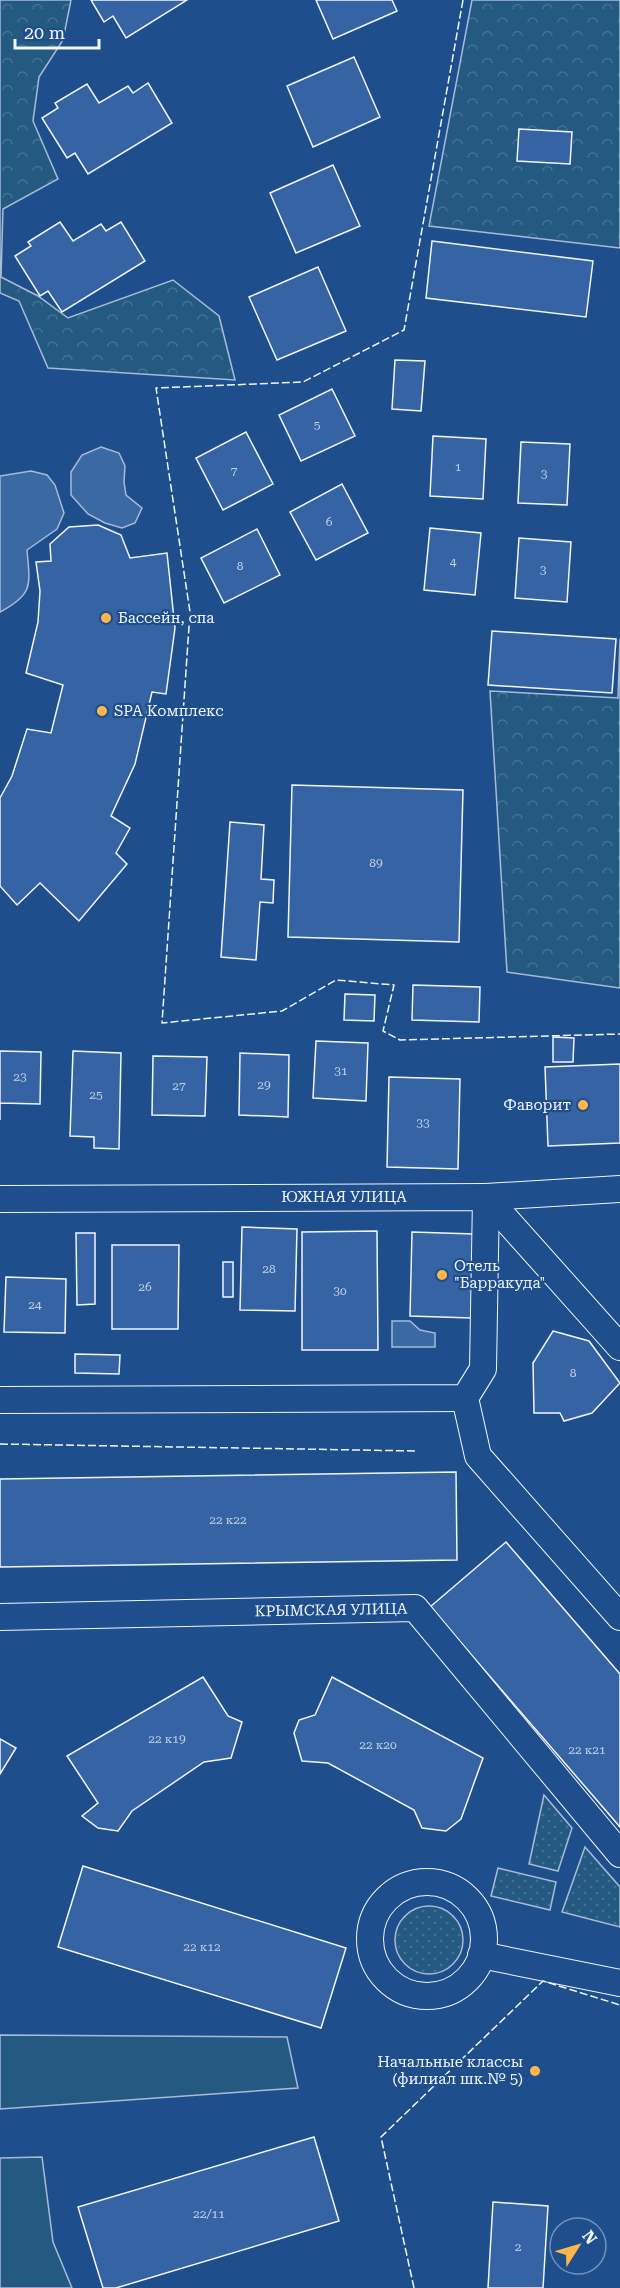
<svg xmlns="http://www.w3.org/2000/svg" width="620" height="2288" font-family="'Roboto Serif',serif">
  <style>
    .grass { fill: url(#grass-dots); stroke: #a8bbd7; stroke-width: 1.5 }
    .forest { fill: url(#forest-crowns); stroke: #a8bbd7; stroke-width: 1.5 }
    .park { fill: #245a82; stroke: #a8bbd7; stroke-width: 1.5 }
    .water { fill: #3b69a3; stroke: #a8bbd7; stroke-width: 1.5 }
    .building { fill: #3563a3; stroke: #f2f6ff; stroke-width: 1.5 }
    .lines { fill: none; stroke-linecap: round; stroke-linejoin: round }
    .minor-casing { stroke: #f2f6ff; stroke-width: 28 }
    .minor { stroke: #1f4e8c; stroke-width: 26 }
    .fence { stroke: #f2f6ff; stroke-width: 1.5; stroke-dasharray: 8 3; stroke-linecap: butt }
    .poi-dot { fill: #ffb74d; stroke: #1f4e8c; stroke-width: 2 }
    .labels { text-anchor: middle; dominant-baseline: central; stroke-width: 4.5; stroke-linejoin: round; paint-order: stroke }
    .number-label { font-size: 12px; fill: #c3d1e8 }
    .poi-label { font-size: 15px; fill: #f2f6ff; stroke: #1f4e8c; text-anchor: start }
    .street-label { font-size: 15px; fill: #f2f6ff; stroke: #1f4e8c }
  </style>
  <defs>
    <pattern id="grass-dots" width="8" height="8" patternUnits="userSpaceOnUse" patternTransform="scale(1.5)"><rect width="8" height="8" fill="#245a82"/><path d="M2 2h.1M6 6h.1" fill="none" stroke="#447295" stroke-width="1.8" stroke-linecap="round"/></pattern>
    <pattern id="forest-crowns" width="20" height="18" patternUnits="userSpaceOnUse" patternTransform="scale(1.5)"><rect width="20" height="18" fill="#245a82"/><path d="M2 6a3 3 0 1 1 6 0M12 15a3 3 0 1 1 6 0" fill="none" stroke="#447295"/></pattern>
  </defs>
  <rect width="100%" height="100%" fill="#1f4e8c"/>
  <!-- grass -->
  <g class="grass">
    <polygon points="544,1795 572,1828 558,1871 529,1864"/>
    <polygon points="585,1847 620,1887 620,1927 562,1912"/>
    <polygon points="498,1868 556,1882 550,1910 491,1896"/>
    <circle cx="429" cy="1940" r="34"/>
  </g>
  <!-- forest -->
  <g class="forest">
    <polygon points="0,0 71,0 63,40 39,77 33,121 58,179 3,209 1,277 38,296 68,318 173,280 219,316 235,380 48,368 19,301 0,293"/>
    <polygon points="472,0 620,0 620,248 429,226"/>
    <polygon points="620,639 620,988 507,972 490,691 618,698"/>
  </g>
  <!-- park -->
  <g class="park">
    <polygon points="0,2035 287,2037 298,2088 0,2109"/>
    <polygon points="42,2157 53,2242 72,2288 0,2288 0,2158"/>
  </g>
  <!-- water -->
  <g class="water">
    <polygon points="101,447 119,453 125,466 124,482 126,495 142,508 135,523 122,528 105,523 88,514 71,495 71,472 82,455"/>
    <path d="M31,471L47,475L55,485L64,513L57,529L27,550C30,585 34,594 0,612V476Z"/>
    <polygon points="392,1321 410,1321 420,1330 435,1333 435,1347 392,1347"/>
  </g>
  <!-- building -->
  <g class="building">
    <polygon points="91,0 187,0 126,38 113,16 104,22"/>
    <polygon points="316,0 392,0 397,11 333,39"/>
    <polygon points="354,57 380,117 313,147 287,86"/>
    <polygon points="148,83 172,123 88,174 75,153 67,158 42,118 58,108 55,103 87,84 99,103 128,86 133,93"/>
    <polygon points="519,129 572,132 570,164 517,161"/>
    <polygon points="333,165 360,226 296,253 270,193"/>
    <polygon points="60,222 73,241 101,224 106,231 121,222 145,261 62,312 48,291 40,296 15,256 31,246 28,242"/>
    <polygon points="432,241 593,261 586,317 426,298"/>
    <polygon points="318,267 346,331 277,360 249,297"/>
    <polygon points="395,360 425,361 421,411 392,409"/>
    <polygon points="332,389 355,436 301,461 279,415"/>
    <polygon points="246,432 273,484 223,510 196,458"/>
    <polygon points="433,436 486,439 483,499 430,496"/>
    <polygon points="521,442 570,444 567,505 518,503"/>
    <polygon points="342,484 368,533 316,560 290,512"/>
    <polygon points="98,525 121,535 130,558 167,553 175,628 166,694 152,692 135,764 111,816 130,828 116,853 127,864 79,921 40,883 17,905 0,886 0,798 12,776 27,729 51,733 63,685 26,673 38,622 40,591 36,562 51,561 50,544 69,527"/>
    <polygon points="430,528 481,533 475,595 424,590"/>
    <polygon points="257,529 280,575 224,603 201,558"/>
    <polygon points="519,538 571,542 567,602 515,598"/>
    <polygon points="492,631 616,639 612,693 488,685"/>
    <polygon points="292,785 463,790 459,942 288,937"/>
    <polygon points="230,822 264,825 261,879 274,880 273,903 260,902 256,960 221,957"/>
    <polygon points="413,985 480,987 479,1022 412,1020"/>
    <polygon points="345,994 375,995 374,1021 344,1020"/>
    <polygon points="553,1037 574,1038 573,1062 553,1062"/>
    <polygon points="316,1041 368,1043 366,1101 313,1098"/>
    <polygon points="0,1051 41,1052 40,1104 0,1103 0,1120"/>
    <polygon points="73,1051 121,1053 119,1149 94,1148 94,1137 70,1136"/>
    <polygon points="240,1053 289,1055 288,1117 239,1115"/>
    <polygon points="153,1056 207,1057 205,1116 152,1115"/>
    <polygon points="620,1064 620,1143 548,1146 545,1067"/>
    <polygon points="389,1077 460,1079 458,1169 387,1167"/>
    <polygon points="242,1227 297,1229 295,1311 240,1310"/>
    <polygon points="377,1231 378,1350 302,1350 302,1232"/>
    <polygon points="412,1232 474,1234 471,1318 410,1316"/>
    <polygon points="76,1233 95,1233 95,1304 77,1305"/>
    <polygon points="112,1245 179,1245 178,1329 112,1329"/>
    <rect x="223" y="1262" width="10" height="35"/>
    <polygon points="6,1277 66,1279 65,1333 4,1332"/>
    <polygon points="553,1331 589,1341 620,1383 592,1413 564,1421 560,1413 534,1413 533,1363"/>
    <polygon points="75,1354 120,1355 119,1374 75,1373"/>
    <polygon points="456,1472 457,1560 0,1567 0,1479"/>
    <polygon points="506,1542 620,1674 620,1827 430,1607"/>
    <polygon points="203,1677 228,1716 242,1722 231,1758 204,1762 132,1811 118,1831 98,1828 82,1816 98,1803 67,1756"/>
    <polygon points="332,1677 483,1758 461,1819 446,1831 422,1828 414,1810 328,1763 302,1761 294,1733 299,1720 315,1715"/>
    <polygon points="0,1739 16,1748 0,1774"/>
    <polygon points="83,1866 346,1948 321,2028 58,1947"/>
    <polygon points="314,2137 339,2221 116,2288 103,2288 78,2207"/>
    <polygon points="493,2202 548,2206 543,2288 488,2288"/>
  </g>
  <g class="lines">
    <!-- minor casing -->
    <g class="minor-casing">
      <g id="minor">
        <polyline points="0,1199 486,1197 620,1347"/>
        <polyline points="465,1398 478,1456 620,1617"/>
        <polyline points="0,1400 465,1398 483,1369 486,1197 620,1189"/>
        <polyline points="0,1617 415,1608 620,1854"/>
        <circle cx="427" cy="1939" r="57"/>
        <polyline points="481,1955 620,1983"/>
      </g>
    </g>
    <!-- minor -->
    <use href="#minor" class="minor"/>
    <!-- fence -->
    <g class="fence">
      <polyline points="463,0 404,330 303,382 156,388 190,612 162,1023 282,1011 336,980 394,985 383,1031 400,1040 620,1034"/>
      <polyline points="0,1444 418,1451"/>
      <polyline points="414,2288 381,2137 543,1981 620,2005"/>
    </g>
  </g>
  <!-- markers -->
  <g class="poi-dot">
    <circle cx="106" cy="618" r="6"/>
    <circle cx="102" cy="711" r="6"/>
    <circle cx="583" cy="1105" r="6"/>
    <circle cx="442" cy="1275" r="6"/>
    <circle cx="535" cy="2071" r="6"/>
  </g>
  <g class="labels">
    <!-- number labels -->
    <g class="number-label">
      <text x="317" y="425">5</text>
      <text x="458" y="467">1</text>
      <text x="234" y="471">7</text>
      <text x="544" y="474">3</text>
      <text x="329" y="522">6</text>
      <text x="453" y="562">4</text>
      <text x="240" y="566">8</text>
      <text x="543" y="570">3</text>
      <text x="376" y="863">89</text>
      <text x="341" y="1071">31</text>
      <text x="20" y="1077">23</text>
      <text x="264" y="1085">29</text>
      <text x="179" y="1086">27</text>
      <text x="96" y="1095">25</text>
      <text x="423" y="1123">33</text>
      <text x="269" y="1269">28</text>
      <text x="145" y="1287">26</text>
      <text x="340" y="1291">30</text>
      <text x="35" y="1305">24</text>
      <text x="573" y="1373">8</text>
      <text x="228" y="1520">22 к22</text>
      <text x="167" y="1739">22 к19</text>
      <text x="378" y="1745">22 к20</text>
      <text x="587" y="1750">22 к21</text>
      <text x="202" y="1947">22 к12</text>
      <text x="209" y="2214">22/11</text>
      <text x="518" y="2247">2</text>
    </g>
    <!-- poi labels -->
    <g class="poi-label">
      <text x="118" y="618">Бассейн, спа</text>
      <text x="114" y="711">SPA Комплекс</text>
      <text x="571" y="1105" text-anchor="end">Фаворит</text>
      <text x="454" y="1266">Отель<tspan x="454" dy="17">"Барракуда"</tspan></text>
      <text x="523" y="2062" text-anchor="end">Начальные классы<tspan x="523" dy="17">(филиал шк.№ 5)</tspan></text>
    </g>
    <!-- street labels -->
    <g class="street-label">
      <text x="344" y="1197">ЮЖНАЯ УЛИЦА</text>
      <text transform="translate(331 1610) rotate(-1)">КРЫМСКАЯ УЛИЦА</text>
    </g>
  </g>
  <!-- north arrow -->
  <g transform="translate(578 2246) rotate(53)"><circle r="28" fill="#1f4e8c" stroke="#7391ba" stroke-width="1.5"/>
  <path d="M0-4.5L10 22L0 15L-10 22Z" fill="#ffb74d"/>
  <text y="-9" font-size="16" font-weight="bold" text-anchor="middle" fill="#f2f6ff">N</text>
  </g>
  <!-- scale -->
  <path d="M15 39v9h84v-9" fill="none" stroke="#f2f6ff" stroke-width="3"/>
  <text x="24" y="39" font-size="18" fill="#f2f6ff" stroke="#1f4e8c" stroke-width="4.5" paint-order="stroke">20 m</text>
</svg>
